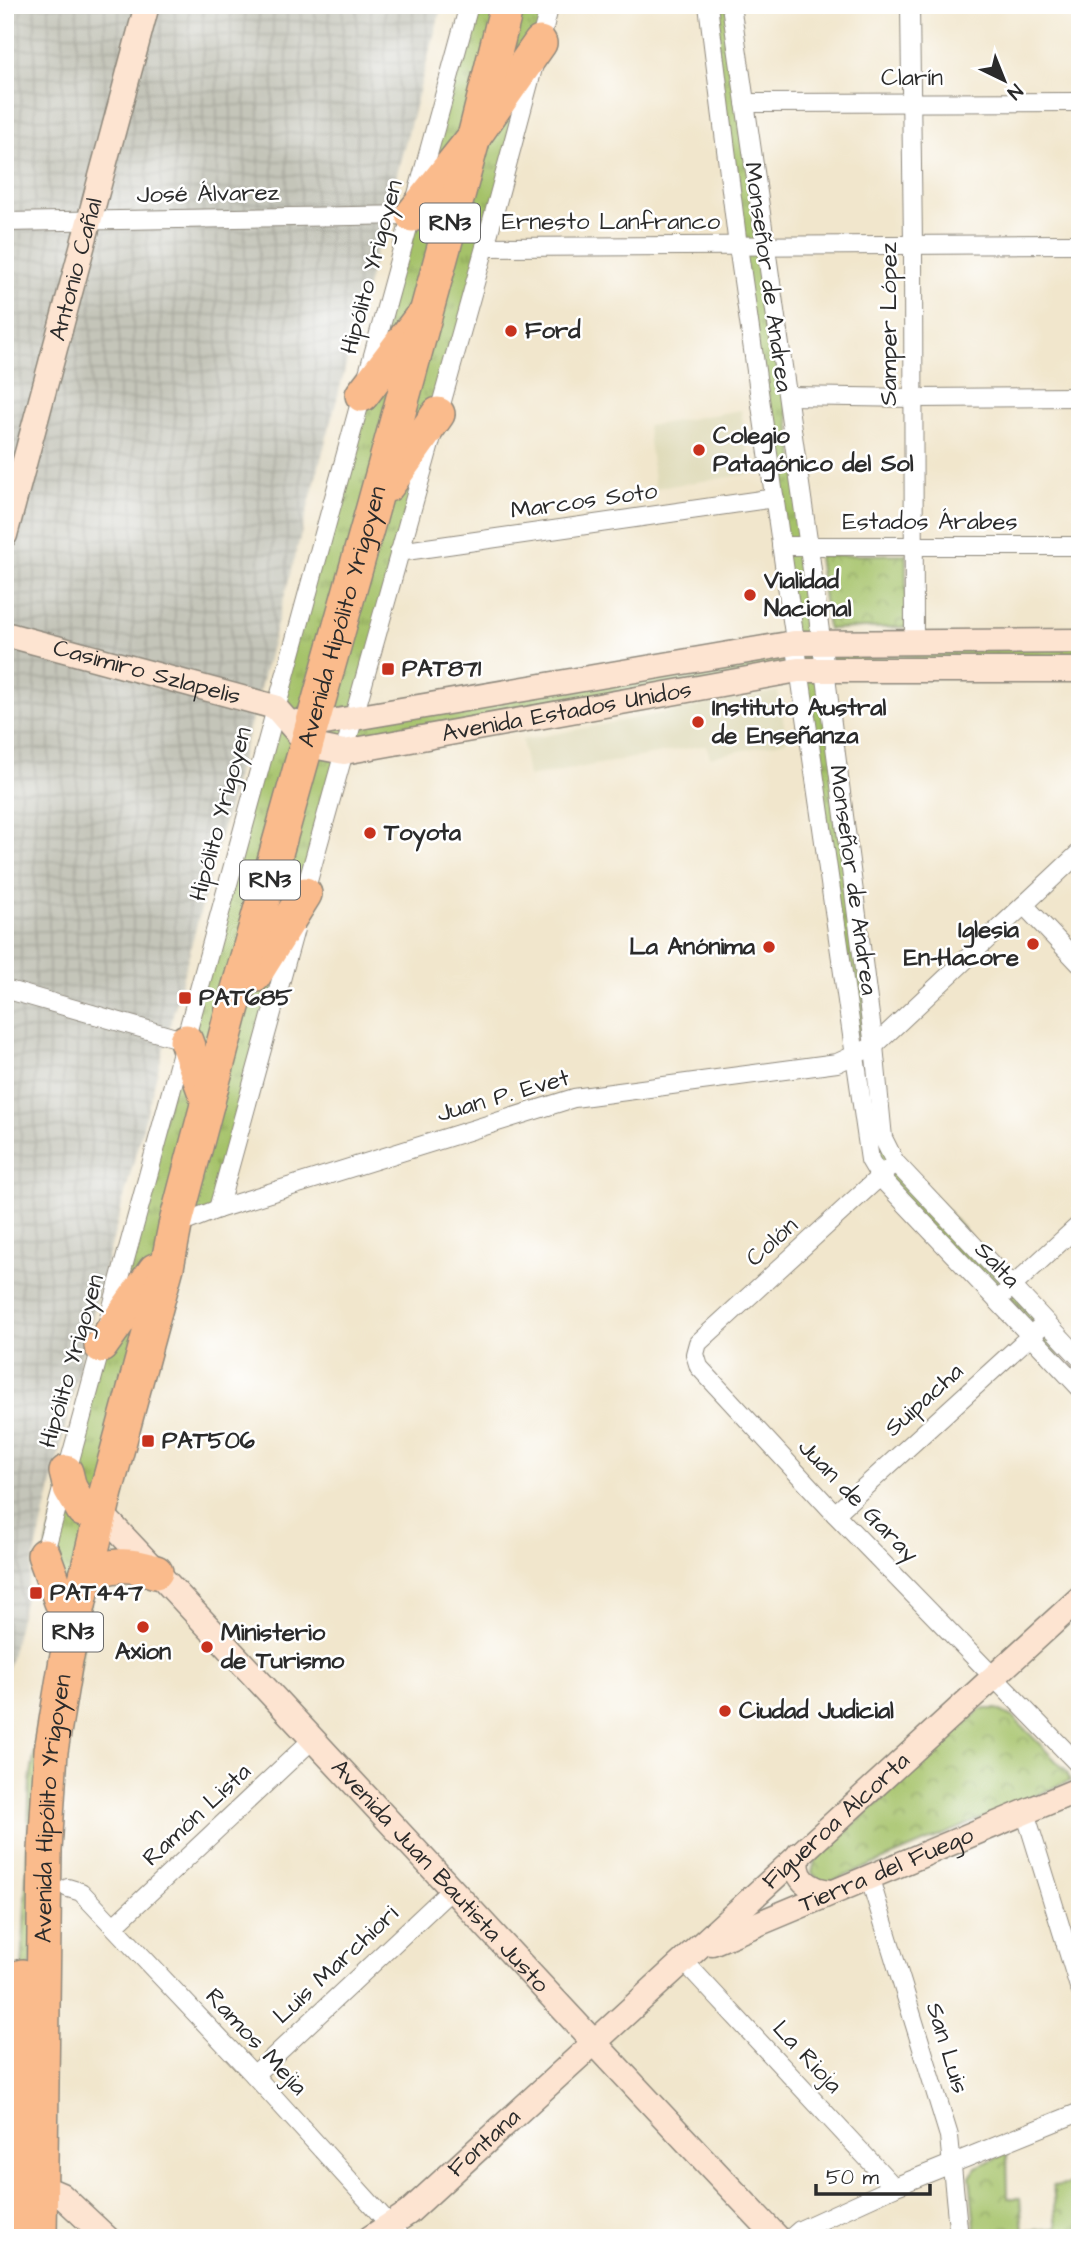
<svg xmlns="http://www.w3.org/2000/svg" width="1085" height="2243" font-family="'Architects Daughter',sans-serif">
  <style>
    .built { fill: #e0dcbb }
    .industrial { fill: url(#industrial-grid) }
    .grass { fill: url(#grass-tufts); stroke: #68764a; stroke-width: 2 }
    .park { fill: url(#park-crowns); stroke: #68764a; stroke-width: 2 }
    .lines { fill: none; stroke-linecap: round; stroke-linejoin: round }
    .street-casing { stroke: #8e887c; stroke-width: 20 }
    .secondary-casing { stroke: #8e887c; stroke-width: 27 }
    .highway-casing { stroke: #8e887c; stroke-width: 36 }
    .street { stroke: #fff; stroke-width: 18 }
    .secondary { stroke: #fde4d1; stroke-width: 24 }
    .highway { stroke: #fabb8c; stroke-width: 33 }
    .poi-dot { fill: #c8321e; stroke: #fff; stroke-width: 2.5 }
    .labels { text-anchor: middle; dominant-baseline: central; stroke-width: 5; stroke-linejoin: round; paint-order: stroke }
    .shield { fill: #fff; stroke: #6b6b6b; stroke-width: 2 }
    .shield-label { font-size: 23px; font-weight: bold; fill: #2b2b2b }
    .street-label { font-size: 24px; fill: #2b2b2b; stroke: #fff }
    .poi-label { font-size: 24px; font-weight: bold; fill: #2b2b2b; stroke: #fff; text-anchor: start }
  </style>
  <defs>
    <pattern id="industrial-grid" width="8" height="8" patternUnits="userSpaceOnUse" patternTransform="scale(1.75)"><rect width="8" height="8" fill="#c4c5b9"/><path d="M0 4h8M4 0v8" fill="none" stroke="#a9a99f"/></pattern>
    <pattern id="grass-tufts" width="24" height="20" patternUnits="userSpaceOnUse" patternTransform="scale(1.75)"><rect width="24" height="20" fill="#a5c269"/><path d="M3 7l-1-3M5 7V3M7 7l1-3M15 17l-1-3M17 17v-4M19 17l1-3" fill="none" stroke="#879e57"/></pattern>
    <pattern id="park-crowns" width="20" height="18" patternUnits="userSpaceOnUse" patternTransform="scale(1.75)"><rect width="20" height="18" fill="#a5c269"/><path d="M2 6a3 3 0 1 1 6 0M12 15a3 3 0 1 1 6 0" fill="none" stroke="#879e57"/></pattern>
  </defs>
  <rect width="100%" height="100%" fill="#fff"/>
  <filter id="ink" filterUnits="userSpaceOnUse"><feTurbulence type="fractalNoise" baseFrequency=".0143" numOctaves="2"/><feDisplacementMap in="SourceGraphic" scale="14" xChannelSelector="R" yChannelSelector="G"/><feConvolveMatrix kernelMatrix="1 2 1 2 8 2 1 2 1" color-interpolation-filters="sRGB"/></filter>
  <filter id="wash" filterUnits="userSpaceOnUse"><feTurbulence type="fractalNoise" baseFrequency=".00686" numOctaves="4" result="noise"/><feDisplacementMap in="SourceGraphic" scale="28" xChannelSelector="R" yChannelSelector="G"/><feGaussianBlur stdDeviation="1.57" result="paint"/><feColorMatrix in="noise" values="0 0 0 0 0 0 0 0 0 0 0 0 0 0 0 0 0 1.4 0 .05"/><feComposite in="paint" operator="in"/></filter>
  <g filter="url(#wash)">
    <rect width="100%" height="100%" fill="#f1e6cc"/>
    <!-- built -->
    <g class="built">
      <polygon points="741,410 751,474 655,488 647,426"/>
      <polygon points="778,691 787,741 710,757 706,745 528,777 522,740"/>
    </g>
    <!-- industrial -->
    <polygon class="industrial" points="5,5 442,5 85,1344 5,1682"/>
    <!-- grass -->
    <polygon class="grass" points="469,5 550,5 354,717 794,643 708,5 731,5 820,642 1080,641 1080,670 825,670 883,1138 1013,1286 1080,1388 880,1177 798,670 344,752 218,1209 175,1226 106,1492 43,1906 5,2076 22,1976 30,1780 61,1602 44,1555"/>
    <!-- park -->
    <g class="park">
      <polygon points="906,554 906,627 828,629 818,556"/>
      <polygon points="981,1709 997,1709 1014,1718 1067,1772 1070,1781 824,1885 812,1873 815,1860"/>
      <polygon points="1007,2153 1008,2198 1020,2198 1023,2231 1057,2228 1053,2186 1080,2184 1080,2238 976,2238 970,2176 976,2167"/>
    </g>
  </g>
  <g filter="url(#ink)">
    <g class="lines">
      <!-- street casing -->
      <g class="street-casing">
        <g id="street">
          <polyline points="708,5 738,246 870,1160 880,1177 1080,1388"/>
          <polyline points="731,5 809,547 874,1046 883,1138 895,1162 1080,1358"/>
          <polyline points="910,5 913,245 914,642"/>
          <polyline points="745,103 1080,102"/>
          <polyline points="5,222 412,215"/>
          <polyline points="485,247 1080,244"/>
          <polyline points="788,396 914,398 1080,397"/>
          <polyline points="781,546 1080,546"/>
          <polyline points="399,552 775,498"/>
          <polyline points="303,899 485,247 550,5"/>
          <polyline points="1024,905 1080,964"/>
          <polyline points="5,989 186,1041"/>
          <polyline points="887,1170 698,1343 695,1354 699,1367 835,1514 1080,1766"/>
          <polyline points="218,1209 295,929"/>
          <polyline points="175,1226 218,1209 574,1098 837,1063 874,1046 1080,852"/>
          <polyline points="1005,1293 1080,1224"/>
          <polyline points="835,1514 1039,1328"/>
          <polyline points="44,1555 469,5"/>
          <polyline points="1025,1812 1080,1990"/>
          <polyline points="869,1876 949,2136 959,2238"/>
          <polyline points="68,1888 81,1892 254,2075 402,2238"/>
          <polyline points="114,1926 313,1739"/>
          <polyline points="683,1960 894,2187"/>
          <polyline points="254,2075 451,1890"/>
          <polyline points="791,2238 800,2230 894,2187 1080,2112"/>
        </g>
      </g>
      <!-- secondary casing -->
      <g class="secondary-casing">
        <g id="secondary">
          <path id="s1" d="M5,535L147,5"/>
          <path id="s2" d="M5,634L275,707L308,745L344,752L798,670H1080"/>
          <polyline points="297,722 313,725 794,643 1080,641"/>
          <path id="s3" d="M87,1510L101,1513C329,1753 550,1999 778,2238"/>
          <path d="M799,1854C792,1878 809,1890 831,1892"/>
          <path id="s4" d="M712,1943L1080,1789"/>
          <polyline points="26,2180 61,2195 107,2238"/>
          <path id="s5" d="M370,2238L408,2213L1080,1598"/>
        </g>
      </g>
      <!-- highway casing -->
      <g class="highway-casing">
        <g id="highway">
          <polyline points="412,215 474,137 540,43"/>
          <polyline points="362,395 419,320"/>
          <polyline points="388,485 438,414"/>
          <polyline points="254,976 305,894"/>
          <polyline points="186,1041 208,1102"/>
          <polyline points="101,1346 155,1270"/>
          <polyline points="66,1472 70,1488 83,1510"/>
          <polyline points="44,1555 61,1602"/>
          <path d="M86,1576C111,1563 130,1563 156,1572"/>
          <polyline points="7,2070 22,1976"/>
          <polyline points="9,2238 20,2048"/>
          <path id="s6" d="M40,2238L45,1851L51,1751L66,1660L106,1492L167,1267L175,1226L231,1014L374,504L474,137L507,5"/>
        </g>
      </g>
      <!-- street -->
      <use href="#street" class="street"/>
      <!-- secondary -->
      <use href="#secondary" class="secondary"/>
      <!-- highway -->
      <use href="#highway" class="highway"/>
    </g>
  </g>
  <!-- markers -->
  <g class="poi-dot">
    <circle cx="511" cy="331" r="7"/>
    <circle cx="699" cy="450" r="7"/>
    <circle cx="750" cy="595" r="7"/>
    <rect x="381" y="662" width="14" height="14" rx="3.5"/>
    <circle cx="698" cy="722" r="7"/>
    <circle cx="370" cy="833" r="7"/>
    <circle cx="1033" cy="944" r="7"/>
    <circle cx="769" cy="947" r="7"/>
    <rect x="178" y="991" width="14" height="14" rx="3.5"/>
    <rect x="141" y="1434" width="14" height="14" rx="3.5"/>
    <rect x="29" y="1586" width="14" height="14" rx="3.5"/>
    <circle cx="143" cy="1627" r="7"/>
    <circle cx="207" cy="1647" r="7"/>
    <circle cx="725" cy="1711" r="7"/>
  </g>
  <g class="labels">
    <!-- shield labels -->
    <g class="shield">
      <rect x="420" y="203.5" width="60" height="39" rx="5"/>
      <rect x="240" y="860.5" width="60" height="39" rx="5"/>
      <rect x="43" y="1612.5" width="60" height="39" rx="5"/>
    </g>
    <g class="shield-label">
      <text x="450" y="223">RN3</text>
      <text x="270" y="880">RN3</text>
      <text x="73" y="1632">RN3</text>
    </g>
    <!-- street labels -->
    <g class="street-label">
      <text x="912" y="78">Clarín</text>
      <text transform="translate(208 194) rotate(-1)">José Álvarez</text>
      <text x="611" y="222">Ernesto Lanfranco</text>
      <text transform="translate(372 267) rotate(-75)">Hipólito Yrigoyen</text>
      <text stroke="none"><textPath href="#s1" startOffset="275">Antonio Cañal</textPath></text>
      <text transform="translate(768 277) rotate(82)">Monseñor de Andrea</text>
      <text transform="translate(889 324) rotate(-90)">Samper López</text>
      <text transform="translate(584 501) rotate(-8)">Marcos Soto</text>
      <text x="930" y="522">Estados Árabes</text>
      <text stroke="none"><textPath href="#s6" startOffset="1659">Avenida Hipólito Yrigoyen</textPath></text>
      <text stroke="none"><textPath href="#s2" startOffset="147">Casimiro Szlapelis</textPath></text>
      <text stroke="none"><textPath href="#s2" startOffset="593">Avenida Estados Unidos</textPath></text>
      <text transform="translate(221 814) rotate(-75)">Hipólito Yrigoyen</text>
      <text transform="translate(853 880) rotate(82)">Monseñor de Andrea</text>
      <text transform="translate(503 1096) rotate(-16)">Juan P. Evet</text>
      <text transform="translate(772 1242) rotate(-42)">Colón</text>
      <text transform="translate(997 1265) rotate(47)">Salta</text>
      <text transform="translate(72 1361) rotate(-74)">Hipólito Yrigoyen</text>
      <text transform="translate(924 1400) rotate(-42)">Suipacha</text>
      <text transform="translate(858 1501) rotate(46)">Juan de Garay</text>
      <text stroke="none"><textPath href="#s6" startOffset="430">Avenida Hipólito Yrigoyen</textPath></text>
      <text transform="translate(197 1815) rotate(-43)">Ramón Lista</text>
      <text stroke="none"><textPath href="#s5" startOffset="626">Figueroa Alcorta</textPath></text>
      <text stroke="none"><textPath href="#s4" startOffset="189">Tierra del Fuego</textPath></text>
      <text stroke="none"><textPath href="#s3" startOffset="511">Avenida Juan Bautista Justo</textPath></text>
      <text transform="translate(336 1965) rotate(-43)">Luis Marchiori</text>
      <text transform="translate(256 2042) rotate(47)">Ramos Mejia</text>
      <text transform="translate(947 2048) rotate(73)">San Luis</text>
      <text transform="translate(807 2057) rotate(47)">La Rioja</text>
      <text stroke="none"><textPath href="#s5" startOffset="149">Fontana</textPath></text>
    </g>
    <!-- poi labels -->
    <g class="poi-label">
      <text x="525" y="331">Ford</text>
      <text x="713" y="436">Colegio<tspan x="713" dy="28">Patagónico del Sol</tspan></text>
      <text x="764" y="581">Vialidad<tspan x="764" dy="28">Nacional</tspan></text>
      <text x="402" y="669">PAT871</text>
      <text x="712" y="708">Instituto Austral<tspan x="712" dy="28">de Enseñanza</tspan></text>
      <text x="384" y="833">Toyota</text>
      <text x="1019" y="930" text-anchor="end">Iglesia<tspan x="1019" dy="28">En-Hacore</tspan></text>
      <text x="755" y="947" text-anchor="end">La Anónima</text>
      <text x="199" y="998">PAT685</text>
      <text x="162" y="1441">PAT506</text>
      <text x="50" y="1593">PAT447</text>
      <text x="221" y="1633">Ministerio<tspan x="221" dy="28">de Turismo</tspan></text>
      <text x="143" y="1652" text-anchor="middle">Axion</text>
      <text x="739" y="1711">Ciudad Judicial</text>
    </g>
  </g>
  <!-- margin -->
  <rect width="1085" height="2243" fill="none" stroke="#fff" stroke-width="28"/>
  <!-- north arrow -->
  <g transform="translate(1004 80) rotate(137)" stroke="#ffffff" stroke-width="5" paint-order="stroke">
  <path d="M0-5L12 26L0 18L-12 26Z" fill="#2b2b2b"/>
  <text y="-10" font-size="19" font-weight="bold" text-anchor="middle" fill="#2b2b2b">N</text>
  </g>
  <!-- scale -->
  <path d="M816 2184v10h114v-10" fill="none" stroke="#2b2b2b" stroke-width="3.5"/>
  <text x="826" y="2184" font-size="21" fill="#2b2b2b" stroke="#ffffff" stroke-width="5" paint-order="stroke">50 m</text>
</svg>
